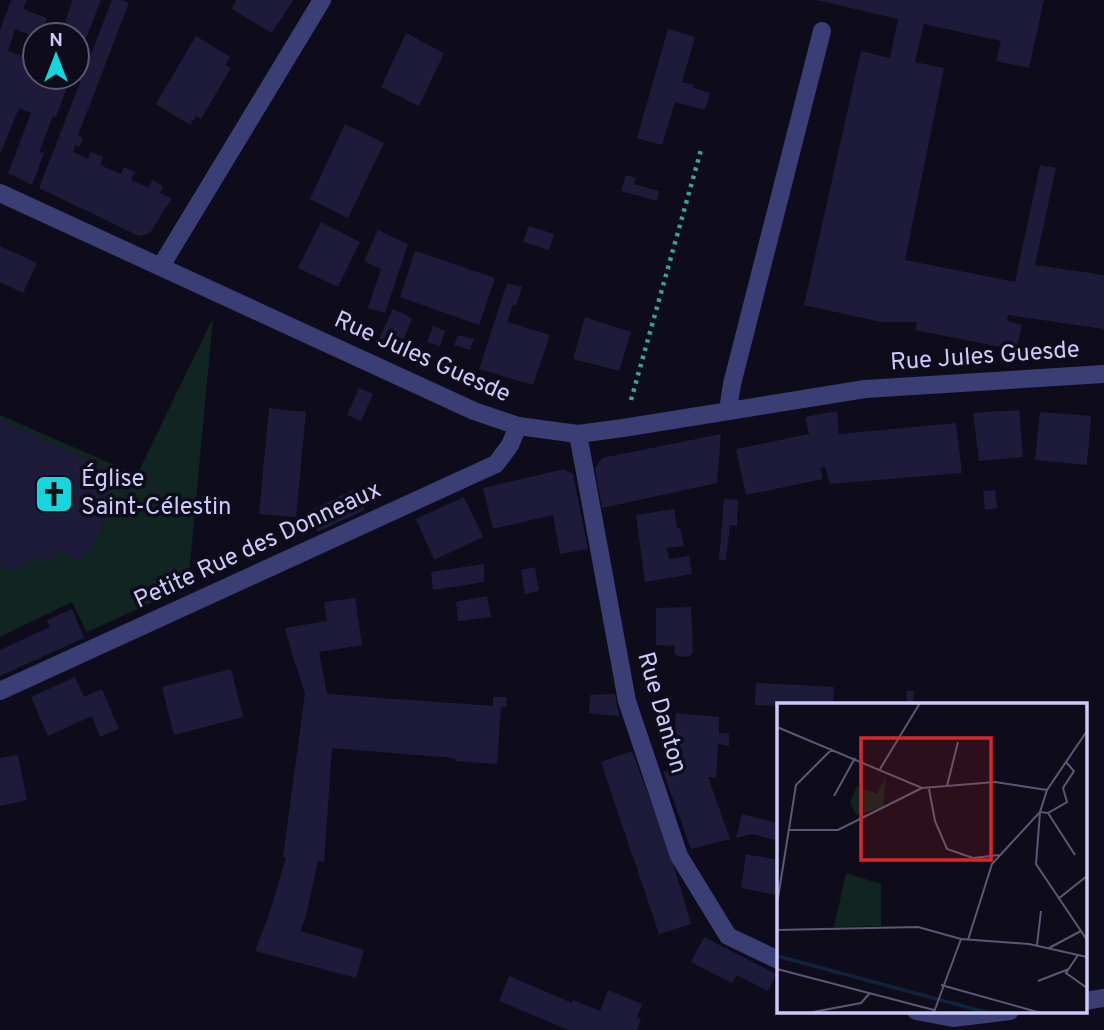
<svg xmlns="http://www.w3.org/2000/svg" width="1104" height="1030" font-family="Overpass,sans-serif">
  <style>
    .grass { fill: #102422 }
    .building { fill: #1e1a3a }
    .lines { fill: none; stroke-linecap: round; stroke-linejoin: round }
    .path { stroke: #36a294; stroke-width: 4.5; stroke-dasharray: 3.5 5; stroke-linecap: butt }
    .service { stroke: #3b3d75; stroke-width: 18 }
    .minor { stroke: #3b3d75; stroke-width: 18 }
    .labels { text-anchor: middle; dominant-baseline: central; stroke-width: 7; stroke-linejoin: round; paint-order: stroke }
    .street-label { font-size: 24px; fill: #cccafa; stroke: #0e0c1a }
    .poi-label { font-size: 24px; fill: #cccafa; stroke: #0e0c1a; text-anchor: start }
    .inset-river { fill: none; stroke: #0f233c; stroke-width: 3.5 }
    .inset-road { fill: none; stroke: #5a5874; stroke-width: 2 }
    .view { fill: #d62828; fill-opacity: 0.15; stroke: #d62828; stroke-width: 3.5 }
    .inset-edge { fill: none; stroke: #cccafa; stroke-width: 3.5 }
  </style>
  <rect width="100%" height="100%" fill="#0e0c1a"/>
  <!-- grass -->
  <polygon class="grass" points="213,318 188,586 87,632 72,602 0,637 0,415 137,475"/>
  <!-- building -->
  <g class="building">
    <polygon points="11,0 27,0 23,9 47,18 41,35 35,35 35,37 15,29 8,51 35,61 35,77 71,77 56,117 53,116 39,152 44,153 32,185 8,173 31,113 19,108 0,154 0,30"/>
    <polygon points="73,0 101,0 77,61 77,35 60,35"/>
    <polygon points="112,0 122,0 129,3 78,135 83,138 80,147 75,145 73,152 88,159 91,152 103,157 100,165 121,174 124,167 135,172 131,180 149,188 152,180 163,186 160,193 172,198 150,233 139,236 39,188"/>
    <polygon points="236,0 293,0 272,33 232,9"/>
    <polygon points="817,0 1044,0 1029,68 996,61 1001,41 924,24 915,62 944,68 905,260 1015,282 1040,165 1056,168 1035,265 1104,275 1104,329 1008,315 1007,321 1022,325 1016,350 915,330 917,322 881,322 804,305 861,51 890,58 898,19"/>
    <polygon points="668,29 695,37 682,82 694,85 693,88 710,93 705,110 675,102 662,145 637,138"/>
    <polygon points="406,33 444,53 419,106 381,87"/>
    <polygon points="196,36 230,57 225,65 231,68 201,119 196,116 190,125 156,104"/>
    <polygon points="345,124 384,143 348,218 310,199"/>
    <polygon points="626,175 636,178 634,184 659,191 657,201 621,191"/>
    <polygon points="321,222 360,242 338,287 298,268"/>
    <polygon points="529,226 554,234 549,250 523,242"/>
    <polygon points="378,230 408,244 385,313 368,308 381,269 364,261"/>
    <polygon points="0,246 37,263 23,293 0,282"/>
    <polygon points="415,251 495,278 479,325 400,297"/>
    <polygon points="507,283 522,287 516,306 513,304 507,322 550,335 533,385 479,369"/>
    <polygon points="393,309 412,318 399,351 378,341"/>
    <polygon points="585,317 631,332 619,371 573,359"/>
    <polygon points="433,326 445,331 440,346 427,342"/>
    <polygon points="458,335 474,339 470,350 454,345"/>
    <polygon points="359,388 373,394 361,421 347,415"/>
    <polygon points="269,408 306,412 296,517 259,514"/>
    <polygon points="1019,410 1023,457 979,461 973,413"/>
    <polygon points="837,411 839,434 956,423 962,473 830,484 825,467 820,468 823,479 746,495 736,449 809,434 805,417"/>
    <polygon points="1040,412 1091,416 1087,465 1035,460"/>
    <polygon points="0,417 3,419 2,421 113,473 115,469 119,470 117,473 119,475 118,478 115,477 100,510 108,514 89,553 86,551 81,561 58,551 50,560 44,561 31,556 29,561 16,570 7,570 0,566"/>
    <polygon points="721,434 717,483 602,508 595,469 602,458"/>
    <polygon points="564,469 573,474 588,549 560,554 553,515 493,529 483,488"/>
    <polygon points="355,489 365,510 317,532 307,512"/>
    <polygon points="995,490 997,508 985,510 983,491"/>
    <polygon points="464,497 483,537 434,560 416,519"/>
    <polygon points="724,499 738,500 737,526 730,525 726,560 719,560"/>
    <polygon points="674,509 677,528 680,528 684,546 667,548 669,559 689,556 692,574 645,582 636,515"/>
    <polygon points="484,564 484,582 433,590 431,572"/>
    <polygon points="535,567 539,591 525,594 521,570"/>
    <polygon points="487,596 491,617 458,621 456,602"/>
    <polygon points="355,598 362,645 319,652 327,694 493,706 493,697 507,697 506,707 501,707 497,764 456,761 455,758 332,748 324,862 318,861 306,916 300,931 364,950 356,978 255,951 269,915 286,857 283,857 305,693 293,657 285,628 327,621 324,602"/>
    <polygon points="691,607 693,652 689,657 678,656 674,653 675,646 656,645 656,608"/>
    <polygon points="72,609 84,638 0,676 0,650 50,627 47,620"/>
    <polygon points="231,669 243,717 174,735 162,687"/>
    <polygon points="75,677 84,697 102,689 119,729 100,737 92,716 48,736 31,697"/>
    <polygon points="756,683 834,687 833,704 778,704 778,706 755,705"/>
    <polygon points="907,691 914,691 913,704 906,704"/>
    <polygon points="615,694 619,716 589,713 590,695"/>
    <polygon points="676,713 719,717 719,733 729,734 729,746 718,744 716,778 708,777 730,839 691,849 663,771 672,772"/>
    <polygon points="632,751 670,853 691,924 659,934 601,762"/>
    <polygon points="18,755 27,800 0,806 0,758"/>
    <polygon points="742,814 778,823 778,841 752,834 736,838"/>
    <polygon points="746,854 778,860 778,882 776,895 741,888"/>
    <polygon points="704,937 776,974 768,991 737,975 732,983 691,962"/>
    <polygon points="509,976 572,1003 573,1000 600,1011 608,990 642,1004 637,1017 641,1018 637,1030 569,1030 499,1001"/>
  </g>
  <g class="lines">
    <!-- path -->
    <polyline class="path" points="631,400 701,150"/>
    <!-- service -->
    <g class="service">
      <polyline points="728,410 732,384 822,31"/>
      <polyline points="578,434 627,701 679,856 728,936 778,960"/>
      <polyline points="1085,1001 1104,998"/>
      <polyline points="916,1011 953,1018 1010,1011"/>
    </g>
    <!-- minor -->
    <g class="minor">
      <polyline points="0,193 474,411 518,426 578,434 623,428 865,389 1104,374"/>
      <polyline points="161,266 322,0"/>
      <polyline points="0,691 496,464 510,445 518,426"/>
    </g>
  </g>
  <!-- icons -->
  <defs>
    <g id="church-square" transform="scale(2.0125)"><rect x="-9" y="-9" width="18" height="18" rx="4" fill="#13d7dd" stroke="#0e0c1a"/><path d="M-1.2-6h2.4v3.5h3.3v2.4h-3.3V6h-2.4V-.1h-3.3v-2.4h3.3Z" fill="#111"/></g>
  </defs>
  <g fill-rule="evenodd">
    <use href="#church-square" x="54" y="494"/>
  </g>
  <g class="labels">
    <!-- street labels -->
    <g class="street-label">
      <text transform="translate(985 357) rotate(-4)">Rue Jules Guesde</text>
      <text transform="translate(422 358) rotate(24)">Rue Jules Guesde</text>
      <text transform="translate(258 546) rotate(-25)">Petite Rue des Donneaux</text>
      <text transform="translate(661 713) rotate(74)">Rue Danton</text>
    </g>
    <!-- poi labels -->
    <g class="poi-label">
      <text x="81" y="480">Église<tspan x="81" dy="28">Saint-Célestin</tspan></text>
    </g>
  </g>
  <!-- overview -->
  <g transform="translate(777 703)">
    <rect width="310" height="310" fill="#0e0c1a"/>
    <path d="M109,73L106,104L79,112L73,99L80,83L100,91ZM69,170L104,181V223L57,224Z" fill="#102422"/>
    <path class="inset-river" d="M0,253L212,310"/>
    <path class="inset-road" d="M0,24L145,85L218,79L270,87M289,59L297,68L286,85L290,99L271,110L263,109L259,161L310,237M103,66L143,0M170,83L181,39M152,86L158,118L170,146L196,155L222,152M57,93L78,55M271,110L298,152M12,127H61L145,85M281,196L310,173M0,201L19,82L55,46M0,227L141,224L184,236L252,241L310,254M191,237L215,161L263,109L270,87L310,28M260,242L264,208M272,245L304,228M301,252L289,270L310,285M0,266L157,307M261,278L292,266M164,282L264,310M157,309L184,236M31,310L84,300L93,290"/>
    <path class="view" d="M84,35H214V157H84Z"/>
    <rect width="310" height="310" class="inset-edge"/>
  </g>
  <!-- north arrow -->
  <g transform="translate(56 56)"><circle r="33" fill="#0e0c1a" stroke="#5a5874" stroke-width="2"/>
  <path d="M0-5L12 26L0 18L-12 26Z" fill="#13d7dd"/>
  <text y="-10" font-size="19" font-weight="bold" text-anchor="middle" fill="#cccafa">N</text>
  </g>
</svg>
